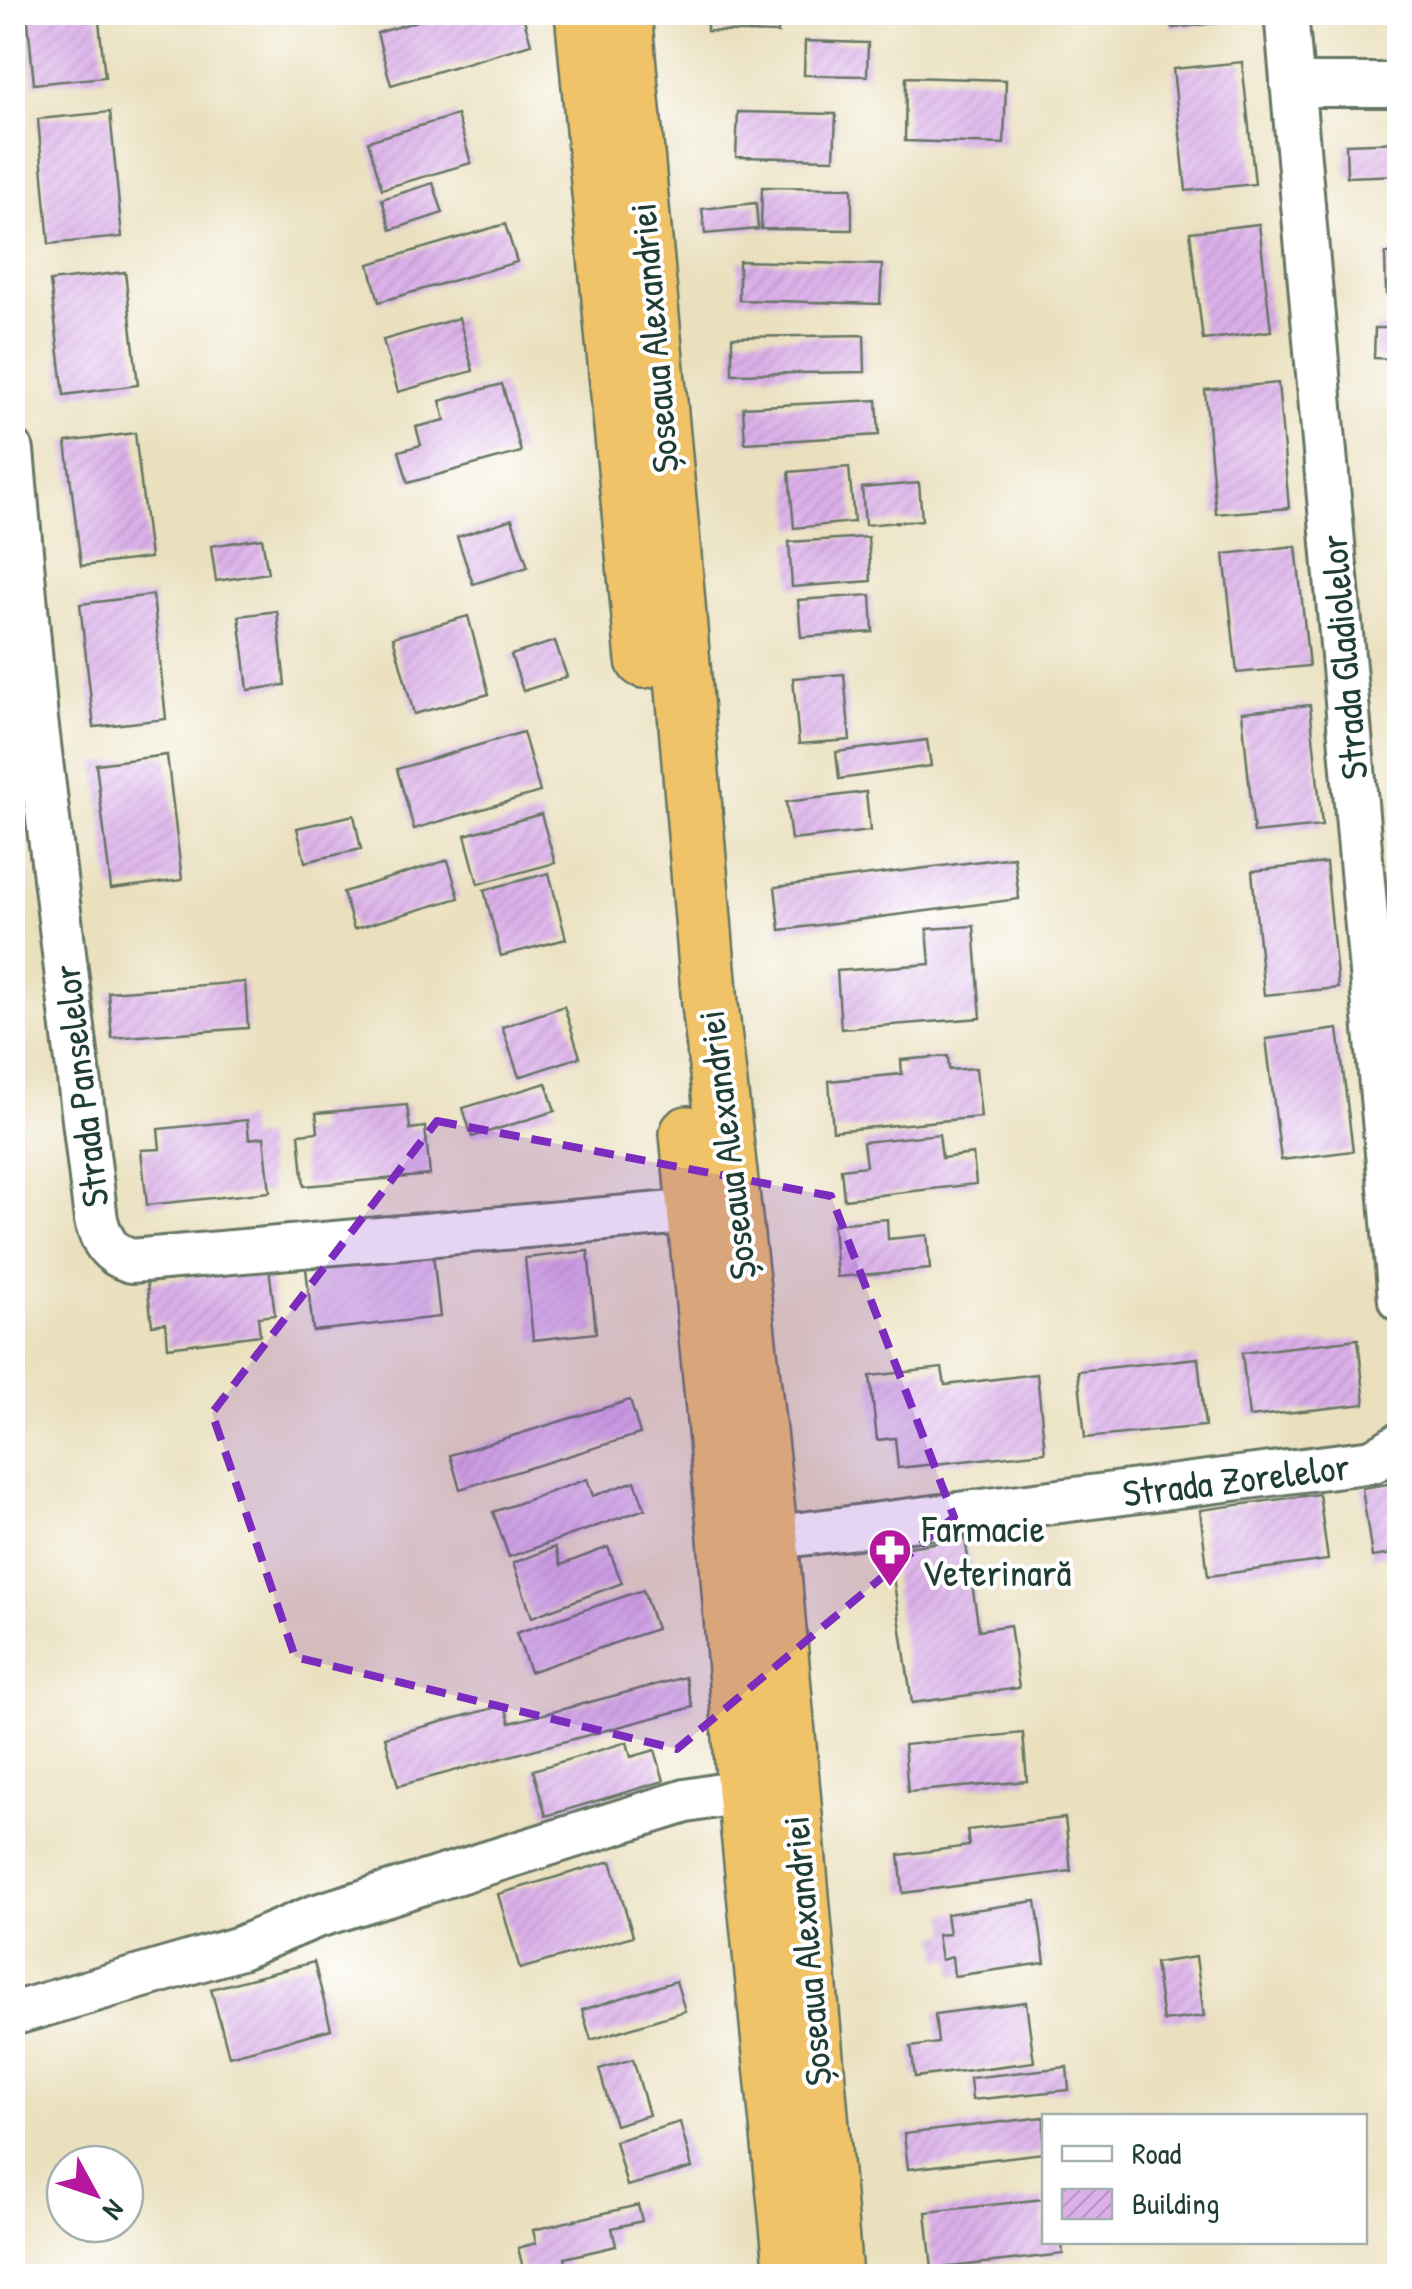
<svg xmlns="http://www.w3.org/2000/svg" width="1412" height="2289" font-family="'Patrick Hand',sans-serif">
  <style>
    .building { fill: url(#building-hatch) }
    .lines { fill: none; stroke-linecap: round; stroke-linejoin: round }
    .street-casing { stroke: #667664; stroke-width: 48 }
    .highway-casing { stroke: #667664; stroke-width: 60 }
    .street { stroke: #fff; stroke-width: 42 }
    .highway { stroke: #f0c369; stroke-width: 55 }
    .marked { fill: #7b2cbf; fill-opacity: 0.2; stroke: #7b2cbf; stroke-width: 8; stroke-dasharray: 20 12; stroke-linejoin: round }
    .labels { text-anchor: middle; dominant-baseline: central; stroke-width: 8; stroke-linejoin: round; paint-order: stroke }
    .street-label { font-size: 38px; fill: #1f3d34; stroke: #fff }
    .poi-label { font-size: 38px; fill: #1f3d34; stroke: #fff; text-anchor: start }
  </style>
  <defs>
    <pattern id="building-hatch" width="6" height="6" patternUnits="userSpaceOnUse" patternTransform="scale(2.5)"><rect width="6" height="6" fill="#dcb0ea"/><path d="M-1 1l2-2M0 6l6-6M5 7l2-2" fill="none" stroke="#bc98c9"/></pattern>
  </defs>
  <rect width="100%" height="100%" fill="#fff"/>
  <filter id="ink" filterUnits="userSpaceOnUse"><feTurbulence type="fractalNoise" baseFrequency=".01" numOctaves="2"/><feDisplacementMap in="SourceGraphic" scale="20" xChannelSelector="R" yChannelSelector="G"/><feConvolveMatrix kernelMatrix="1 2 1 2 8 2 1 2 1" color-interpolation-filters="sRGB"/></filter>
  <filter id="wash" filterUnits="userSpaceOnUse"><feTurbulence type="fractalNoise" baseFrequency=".0048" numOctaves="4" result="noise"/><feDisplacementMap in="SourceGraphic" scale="40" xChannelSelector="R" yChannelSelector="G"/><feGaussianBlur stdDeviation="2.25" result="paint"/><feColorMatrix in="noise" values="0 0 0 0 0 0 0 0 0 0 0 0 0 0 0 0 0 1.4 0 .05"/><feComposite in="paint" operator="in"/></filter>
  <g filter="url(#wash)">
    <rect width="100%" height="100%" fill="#eae0be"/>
    <g id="blocks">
      <!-- building -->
      <g class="building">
        <polygon points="27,12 98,12 105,77 34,84"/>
        <polygon points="416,12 522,12 531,44 391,85 377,33 418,21"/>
        <polygon points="707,12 779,12 778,33 707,31"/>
        <polygon points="1170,12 1243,12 1243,20 1172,28"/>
        <polygon points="805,41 868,43 867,76 804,75"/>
        <polygon points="1242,62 1255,184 1186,191 1173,69"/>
        <polygon points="906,77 1006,80 1004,144 905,141"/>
        <polygon points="110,112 122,237 49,244 38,119"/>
        <polygon points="738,112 836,114 834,159 736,157"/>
        <polygon points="457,115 471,163 382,189 368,141"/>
        <polygon points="1400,142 1400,175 1347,177 1346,144"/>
        <polygon points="433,183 443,213 391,230 382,199"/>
        <polygon points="762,187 852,188 852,230 761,229"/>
        <polygon points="756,203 758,229 705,234 702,209"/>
        <polygon points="505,224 517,262 379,302 369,264"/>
        <polygon points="1259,224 1271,331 1203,340 1190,232"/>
        <polygon points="1400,253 1400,294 1386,294 1385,254"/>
        <polygon points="739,261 882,265 880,304 739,300"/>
        <polygon points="125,272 138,385 64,395 50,281"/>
        <polygon points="1394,313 1400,313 1400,359 1374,358 1375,328 1394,328"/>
        <polygon points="459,318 473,371 398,392 383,340"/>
        <polygon points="864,335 865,372 732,374 732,337"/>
        <polygon points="1278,383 1289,508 1216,514 1205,390"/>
        <polygon points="502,384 521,452 408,483 399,451 421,445 416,427 445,420 440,401"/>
        <polygon points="877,400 879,435 745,443 743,407"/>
        <polygon points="135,433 150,558 81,566 66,442"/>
        <polygon points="849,467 854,522 794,528 789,472"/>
        <polygon points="919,483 922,520 865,525 862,488"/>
        <polygon points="512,519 528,567 473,584 457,537"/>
        <polygon points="868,537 871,581 792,587 789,542"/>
        <polygon points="262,538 268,573 216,581 211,546"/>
        <polygon points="1296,546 1309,666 1237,673 1224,554"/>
        <polygon points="153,595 166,719 94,727 80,604"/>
        <polygon points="871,595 873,632 801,637 798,600"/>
        <polygon points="277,611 285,685 248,690 239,616"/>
        <polygon points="468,616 489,694 414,714 393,637"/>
        <polygon points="555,641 567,677 523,691 511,655"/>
        <polygon points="1400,653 1400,693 1391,694 1387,654"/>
        <polygon points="844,674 850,740 799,744 793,678"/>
        <polygon points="1310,705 1322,826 1254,833 1242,712"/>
        <polygon points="523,732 540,792 414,829 397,769"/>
        <polygon points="927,740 931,766 839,779 836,752"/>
        <polygon points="167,755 182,880 111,889 96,764"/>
        <polygon points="866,792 870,831 791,840 786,802"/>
        <polygon points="541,814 555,863 478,884 465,835"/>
        <polygon points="354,815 361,849 305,862 297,828"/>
        <polygon points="1014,857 1019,899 780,930 775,887"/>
        <polygon points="448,860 459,898 354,929 343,892"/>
        <polygon points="1326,863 1338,988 1264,995 1252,871"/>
        <polygon points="549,873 566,939 501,956 484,890"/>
        <polygon points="974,926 981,1018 841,1029 837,971 930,964 927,929"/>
        <polygon points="245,982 248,1028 112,1038 108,992"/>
        <polygon points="564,1006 580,1057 519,1077 502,1027"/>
        <polygon points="1338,1029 1353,1151 1281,1160 1266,1039"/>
        <polygon points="948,1056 949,1070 976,1068 981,1117 833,1131 829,1081 902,1074 901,1060"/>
        <polygon points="546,1083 555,1111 472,1137 463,1108"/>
        <polygon points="407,1105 410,1129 425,1127 430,1175 304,1186 299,1134 318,1132 316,1113"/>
        <polygon points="247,1120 249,1139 264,1137 270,1192 147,1205 141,1150 160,1149 158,1129"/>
        <polygon points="939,1134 942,1158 973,1154 976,1184 844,1199 841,1169 866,1166 863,1142"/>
        <polygon points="887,1219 888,1239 927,1235 930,1269 837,1277 833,1224"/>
        <polygon points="588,1251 596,1333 533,1340 525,1258"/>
        <polygon points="433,1254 440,1317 313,1331 306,1268"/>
        <polygon points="269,1267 275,1315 258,1317 260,1335 168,1347 166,1323 152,1325 147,1283"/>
        <polygon points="1358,1339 1365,1404 1249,1417 1242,1353"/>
        <polygon points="1198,1358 1205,1426 1085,1438 1078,1371"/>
        <polygon points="942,1368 945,1385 1037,1374 1045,1452 898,1468 895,1438 877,1440 870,1376"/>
        <polygon points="630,1400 640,1434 460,1489 450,1455"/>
        <polygon points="587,1479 593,1496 635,1481 645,1509 509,1557 493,1512"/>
        <polygon points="1400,1482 1400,1553 1372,1557 1362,1488"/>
        <polygon points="1319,1494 1328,1560 1208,1576 1200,1510"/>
        <polygon points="965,1538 979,1630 1010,1625 1019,1688 912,1703 889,1550"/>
        <polygon points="555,1547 561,1565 608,1547 622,1583 532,1617 513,1563"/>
        <polygon points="643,1590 656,1629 530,1672 516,1633"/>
        <polygon points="685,1677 693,1707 398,1786 385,1737 505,1705 510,1723"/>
        <polygon points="1023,1733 1027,1781 908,1792 904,1745"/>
        <polygon points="627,1742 631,1757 655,1750 664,1781 546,1816 533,1770"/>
        <polygon points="1065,1818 1071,1871 903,1893 899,1855 969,1846 967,1830"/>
        <polygon points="611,1861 633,1936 520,1969 498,1894"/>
        <polygon points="1036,1901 1045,1963 954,1976 952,1957 941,1960 937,1935 949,1934 946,1914"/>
        <polygon points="1196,1957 1204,2016 1163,2021 1155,1963"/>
        <polygon points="314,1962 331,2029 229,2056 211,1989"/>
        <polygon points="676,1981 685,2011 591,2040 582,2010"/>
        <polygon points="1026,2002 1034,2062 915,2077 911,2047 938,2043 935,2014"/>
        <polygon points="633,2059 649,2115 615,2125 599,2069"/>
        <polygon points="1067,2067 1069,2090 972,2100 970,2078"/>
        <polygon points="1044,2117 1044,2153 908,2169 904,2134"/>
        <polygon points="680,2122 692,2168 627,2186 615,2141"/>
        <polygon points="1044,2199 1044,2242 1062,2242 1063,2254 932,2269 926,2212"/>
        <polygon points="638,2205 642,2221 612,2228 616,2246 565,2258 568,2271 546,2276 525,2276 518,2248 536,2243 533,2230"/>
      </g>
    </g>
  </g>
  <g filter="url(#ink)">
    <use href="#blocks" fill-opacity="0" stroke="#667664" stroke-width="2.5"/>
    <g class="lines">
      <!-- street casing -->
      <g class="street-casing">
        <g id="street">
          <polyline points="1286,12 1400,1300"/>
          <polyline points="1292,85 1400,85"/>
          <path d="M12,451L36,719L96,1220C102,1242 109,1254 131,1261L695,1211"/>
          <polyline points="770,1538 1373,1461 1400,1444"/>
          <polyline points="12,2014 240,1948 314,1917 686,1801 745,1791"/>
        </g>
      </g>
      <!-- highway casing -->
      <g class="highway-casing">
        <g id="highway">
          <polyline points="583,12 644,660"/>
          <polyline points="623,12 672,543 710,1004 770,1538 834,2276"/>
          <polyline points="688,1134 726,1537 745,1791 793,2276"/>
        </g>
      </g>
      <!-- street -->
      <use href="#street" class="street"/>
      <!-- highway -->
      <use href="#highway" class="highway"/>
    </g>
  </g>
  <!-- marked area -->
  <path class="marked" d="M437,1121L831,1196L954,1517L677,1749L295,1657L212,1413Z"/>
  <!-- icons -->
  <defs>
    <g id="pharmacy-pin" transform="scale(2.25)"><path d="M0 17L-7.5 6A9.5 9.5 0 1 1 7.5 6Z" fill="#b5179e" stroke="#fff"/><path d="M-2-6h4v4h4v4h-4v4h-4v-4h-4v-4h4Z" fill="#fff"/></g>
  </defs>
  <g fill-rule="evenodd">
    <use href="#pharmacy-pin" x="890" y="1550"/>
  </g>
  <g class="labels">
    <!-- street labels -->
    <g class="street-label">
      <text transform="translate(653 338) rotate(-95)">Șoseaua Alexandriei</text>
      <text transform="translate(1343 657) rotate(-95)">Strada Gladiolelor</text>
      <text transform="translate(80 1086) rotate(-97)">Strada Panselelor</text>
      <text transform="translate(726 1145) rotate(-97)">Șoseaua Alexandriei</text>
      <text transform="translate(1236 1479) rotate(-7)">Strada Zorelelor</text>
      <text transform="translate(806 1951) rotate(-95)">Șoseaua Alexandriei</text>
    </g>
    <!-- poi labels -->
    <g class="poi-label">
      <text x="922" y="1528">Farmacie<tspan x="922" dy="44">Veterinară</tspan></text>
    </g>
  </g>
  <!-- margin -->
  <rect width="1412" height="2289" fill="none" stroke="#fff" stroke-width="50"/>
  <!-- legend -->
  <rect x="1042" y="2114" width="325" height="130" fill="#ffffff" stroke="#a5b1ae" stroke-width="2.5"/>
  <rect x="1062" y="2146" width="50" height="15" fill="#ffffff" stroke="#a5b1ae" stroke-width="2.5"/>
  <text x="1132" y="2164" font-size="30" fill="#1f3d34">Road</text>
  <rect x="1062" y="2189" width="50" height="30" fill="url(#building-hatch)" stroke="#a5b1ae" stroke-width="2.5"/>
  <text x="1132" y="2214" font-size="30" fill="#1f3d34">Building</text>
  <!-- north arrow -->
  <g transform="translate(95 2194) rotate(130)"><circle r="48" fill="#ffffff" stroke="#a5b1ae" stroke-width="2.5"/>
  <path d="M0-8L18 38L0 25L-18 38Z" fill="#b5179e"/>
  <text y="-15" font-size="28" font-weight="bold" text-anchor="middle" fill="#1f3d34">N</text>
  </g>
</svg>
